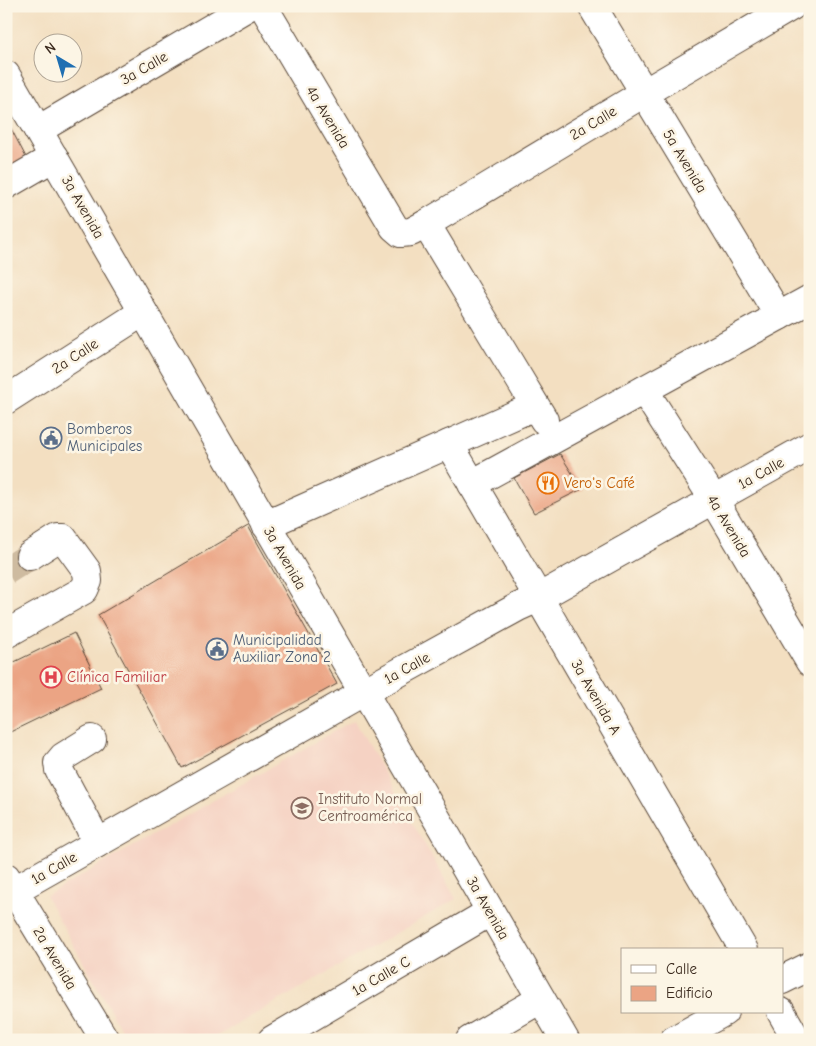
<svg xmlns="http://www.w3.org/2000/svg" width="816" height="1046" font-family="'Comic Neue',sans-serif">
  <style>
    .built { fill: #f5d2c3 }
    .building { fill: #eba484 }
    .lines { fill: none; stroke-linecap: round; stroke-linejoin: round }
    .minor-tunnel { stroke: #cebba0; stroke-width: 28; stroke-dasharray: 28 14; stroke-linecap: butt }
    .minor-casing { stroke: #574536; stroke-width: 30 }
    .minor { stroke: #fff; stroke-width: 28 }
    .labels { text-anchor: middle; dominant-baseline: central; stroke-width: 5; stroke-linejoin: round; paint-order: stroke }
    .street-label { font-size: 15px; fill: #3b2a1e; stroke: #fcf5e5 }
    .service-label { font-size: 15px; fill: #4e5e75; stroke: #fcf5e5; text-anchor: start }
    .food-label { font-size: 15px; fill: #c56008; stroke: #fcf5e5; text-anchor: start }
    .health-label { font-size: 15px; fill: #be3a42; stroke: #fcf5e5; text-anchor: start }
    .education-label { font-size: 15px; fill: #785e54; stroke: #fcf5e5; text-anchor: start }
  </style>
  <rect width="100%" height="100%" fill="#fcf5e5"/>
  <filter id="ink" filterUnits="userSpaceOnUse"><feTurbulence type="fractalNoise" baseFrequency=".02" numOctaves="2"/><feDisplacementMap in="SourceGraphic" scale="10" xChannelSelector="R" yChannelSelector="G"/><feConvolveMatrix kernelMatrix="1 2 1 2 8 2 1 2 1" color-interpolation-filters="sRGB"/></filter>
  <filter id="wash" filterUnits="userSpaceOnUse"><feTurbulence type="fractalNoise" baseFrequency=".0096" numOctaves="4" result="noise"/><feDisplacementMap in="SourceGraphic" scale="20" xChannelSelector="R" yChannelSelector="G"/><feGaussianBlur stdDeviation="1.12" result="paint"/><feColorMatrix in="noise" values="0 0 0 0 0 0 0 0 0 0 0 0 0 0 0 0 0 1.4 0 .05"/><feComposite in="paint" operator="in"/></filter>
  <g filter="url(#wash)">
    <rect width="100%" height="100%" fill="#f3dfc1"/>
    <!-- built -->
    <polygon class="built" points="354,720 456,899 210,1040 127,1040 46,896"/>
    <g id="blocks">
      <!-- building -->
      <g class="building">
        <polygon points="6,119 29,163 6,175"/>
        <polygon points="560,454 582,489 534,513 514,478"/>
        <polygon points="248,526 337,684 182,768 98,615"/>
        <polygon points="74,633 101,688 6,734 6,666"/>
      </g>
    </g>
  </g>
  <g filter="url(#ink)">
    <use href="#blocks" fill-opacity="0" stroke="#574536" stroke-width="1"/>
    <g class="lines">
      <!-- minor-tunnel -->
      <polyline class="minor-tunnel" points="6,571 30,556"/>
      <!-- minor casing -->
      <g class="minor-casing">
        <g id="minor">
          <polyline points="263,6 394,227 401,233 411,232 426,224 644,93 792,6"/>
          <polyline points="592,6 779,316"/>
          <polyline points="6,75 565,1040"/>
          <polyline points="38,130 249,6"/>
          <polyline points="6,185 54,157"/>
          <polyline points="426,224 544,420"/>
          <polyline points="644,390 714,500 810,662"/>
          <polyline points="6,400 143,312"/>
          <polyline points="449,444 744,950"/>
          <polyline points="472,484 810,299"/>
          <polyline points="266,525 535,406"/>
          <polyline points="6,634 84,590 88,581 87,571 63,538 58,538 30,556"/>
          <polyline points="92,739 63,757 58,763 59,770 90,828 96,844"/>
          <polyline points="6,877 105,1040"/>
          <polyline points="6,895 378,684 518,607 538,598 810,446"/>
          <polyline points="782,980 810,966"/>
          <polyline points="781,1012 797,1040"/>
          <polyline points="272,1040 490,912"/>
          <polyline points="470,1040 541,999"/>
          <polyline points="674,1040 724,1012"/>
        </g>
      </g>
      <!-- minor -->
      <use href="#minor" class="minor"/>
    </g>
  </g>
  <!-- icons -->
  <defs>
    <g id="civic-ring" transform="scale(1.125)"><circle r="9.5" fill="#fcf5e5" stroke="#5c6f8a" stroke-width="1.5"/><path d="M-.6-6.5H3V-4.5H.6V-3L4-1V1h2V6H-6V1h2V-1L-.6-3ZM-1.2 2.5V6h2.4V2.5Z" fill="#5c6f8a"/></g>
    <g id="restaurant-ring" transform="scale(1.125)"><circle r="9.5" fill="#fcf5e5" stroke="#e8710a" stroke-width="1.5"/><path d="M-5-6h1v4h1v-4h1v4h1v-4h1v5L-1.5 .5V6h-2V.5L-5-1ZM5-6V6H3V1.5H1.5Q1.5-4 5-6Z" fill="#e8710a"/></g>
    <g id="hospital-ring" transform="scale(1.125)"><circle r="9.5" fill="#fcf5e5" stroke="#e0444e" stroke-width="1.5"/><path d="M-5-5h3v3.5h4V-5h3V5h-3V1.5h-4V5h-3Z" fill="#e0444e"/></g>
    <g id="school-ring" transform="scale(1.125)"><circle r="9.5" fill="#fcf5e5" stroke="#8d6e63" stroke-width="1.5"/><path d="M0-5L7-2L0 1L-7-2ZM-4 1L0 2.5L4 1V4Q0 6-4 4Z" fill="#8d6e63"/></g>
  </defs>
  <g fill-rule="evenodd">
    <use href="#civic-ring" x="51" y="438"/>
    <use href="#restaurant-ring" x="548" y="483"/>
    <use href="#civic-ring" x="217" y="649"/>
    <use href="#hospital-ring" x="51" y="677"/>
    <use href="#school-ring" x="302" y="808"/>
  </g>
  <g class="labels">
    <!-- street labels -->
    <g class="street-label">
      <text transform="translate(144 68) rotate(-30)">3a Calle</text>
      <text transform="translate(328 117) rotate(59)">4a Avenida</text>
      <text transform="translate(593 123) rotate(-31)">2a Calle</text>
      <text transform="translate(685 161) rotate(59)">5a Avenida</text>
      <text transform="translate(83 207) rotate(60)">3a Avenida</text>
      <text transform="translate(75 356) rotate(-33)">2a Calle</text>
      <text transform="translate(761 473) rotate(-29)">1a Calle</text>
      <text transform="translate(729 526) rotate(59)">4a Avenida</text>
      <text transform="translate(285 558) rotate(60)">3a Avenida</text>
      <text transform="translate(407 668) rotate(-29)">1a Calle</text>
      <text transform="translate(596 697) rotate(60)">3a Avenida A</text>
      <text transform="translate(54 868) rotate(-30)">1a Calle</text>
      <text transform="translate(488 908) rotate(60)">3a Avenida</text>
      <text transform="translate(55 958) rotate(59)">2a Avenida</text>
      <text transform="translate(381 976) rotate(-30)">1a Calle C</text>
    </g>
    <!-- service labels -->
    <g class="service-label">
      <text x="67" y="429">Bomberos<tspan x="67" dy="17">Municipales</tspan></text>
      <text x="233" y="640">Municipalidad<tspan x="233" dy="17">Auxiliar Zona 2</tspan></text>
    </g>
    <!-- food labels -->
    <g class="food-label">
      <text x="564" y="483">Vero's Café</text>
    </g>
    <!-- health labels -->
    <g class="health-label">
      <text x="67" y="677">Clínica Familiar</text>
    </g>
    <!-- education labels -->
    <g class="education-label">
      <text x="318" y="799">Instituto Normal<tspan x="318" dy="17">Centroamérica</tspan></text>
    </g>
  </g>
  <!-- margin -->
  <rect width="816" height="1046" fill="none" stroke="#fcf5e5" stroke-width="25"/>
  <!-- legend -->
  <rect x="621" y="948" width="162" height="65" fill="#fcf5e5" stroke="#afa495"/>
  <rect x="631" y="965" width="25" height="8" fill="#ffffff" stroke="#afa495"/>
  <text x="666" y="974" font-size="15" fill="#3b2a1e">Calle</text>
  <rect x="631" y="986" width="25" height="15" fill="#eba484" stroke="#afa495"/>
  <text x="666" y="998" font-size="15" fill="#3b2a1e">Edificio</text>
  <!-- north arrow -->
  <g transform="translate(58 58) rotate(322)"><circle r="24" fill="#fcf5e5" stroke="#afa495"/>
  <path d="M0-4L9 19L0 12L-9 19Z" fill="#1f6fb2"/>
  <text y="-8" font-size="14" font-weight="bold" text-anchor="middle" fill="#3b2a1e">N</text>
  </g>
</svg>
